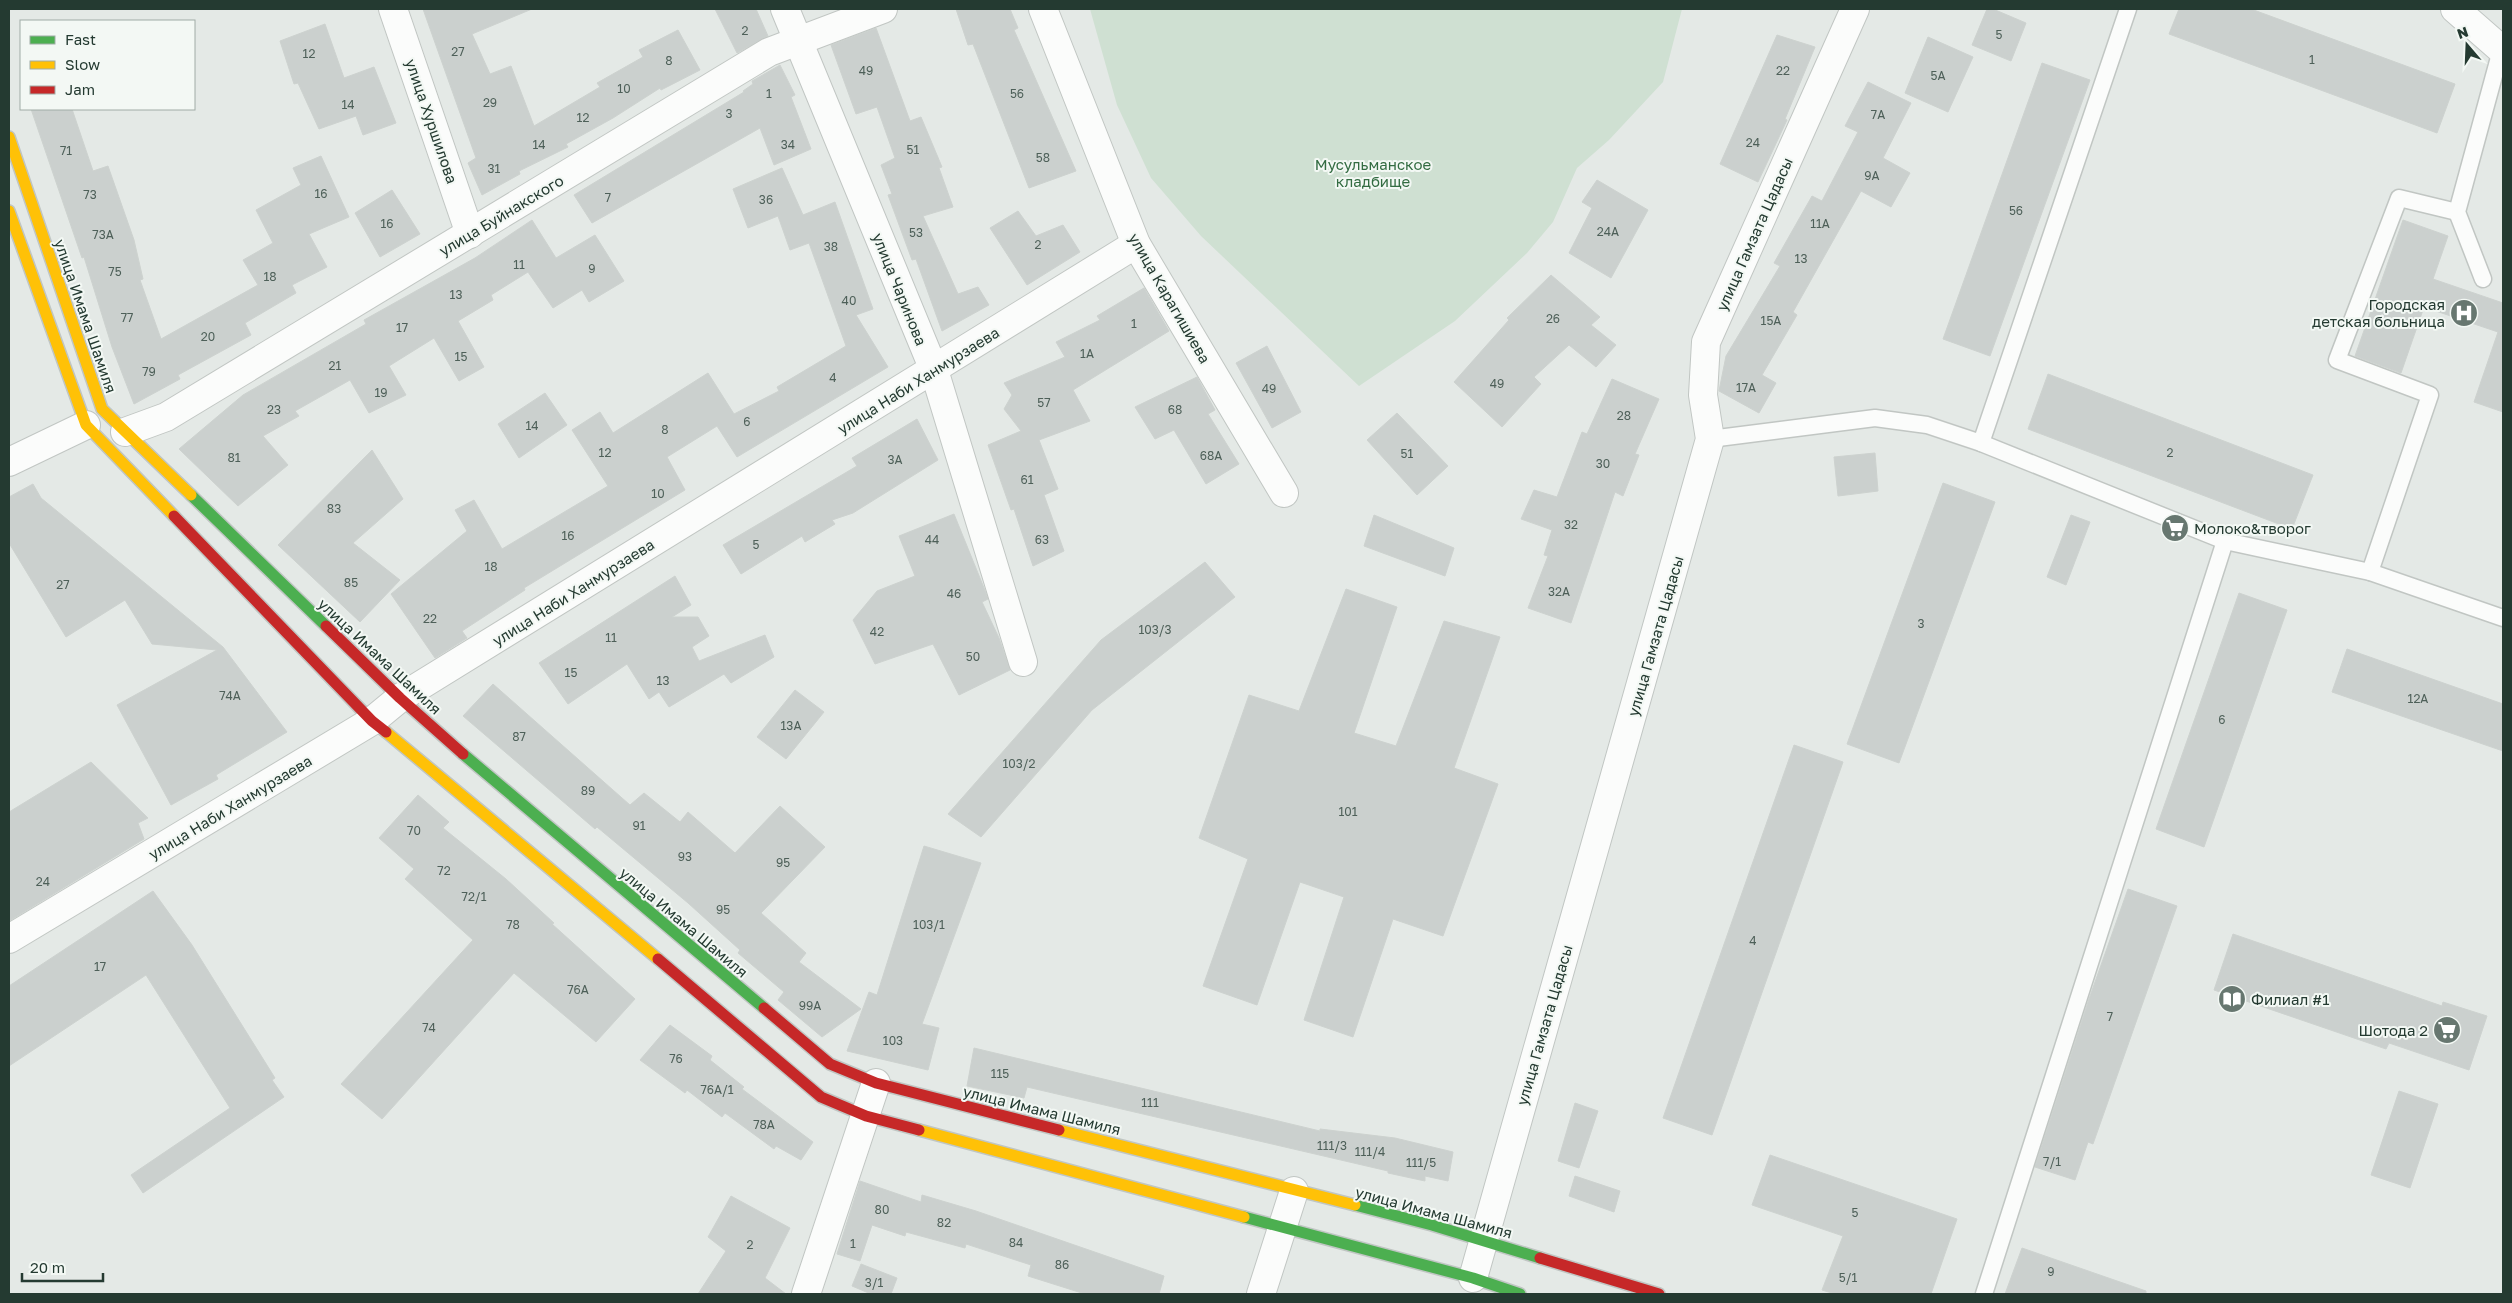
<svg xmlns="http://www.w3.org/2000/svg" width="2512" height="1303" font-family="'Golos Text',sans-serif">
  <style>
    .green { fill: #cfe0d2 }
    .building { fill: #cbd0ce; stroke: #cdd2cf }
    .lines { fill: none; stroke-linecap: round; stroke-linejoin: round }
    .lane-casing { stroke: #c1c6c3; stroke-width: 19 }
    .street-casing { stroke: #c1c6c3; stroke-width: 30 }
    .fast-casing { stroke: #c0c6c3; stroke-width: 14 }
    .slow-casing { stroke: #c0c6c3; stroke-width: 14 }
    .jam-casing { stroke: #c0c6c3; stroke-width: 14 }
    .lane { stroke: #fbfcfb; stroke-width: 16 }
    .street { stroke: #fbfcfb; stroke-width: 28 }
    .fast { stroke: #4caf50; stroke-width: 11 }
    .slow { stroke: #ffc107; stroke-width: 11 }
    .jam { stroke: #c62828; stroke-width: 11 }
    .labels { text-anchor: middle; dominant-baseline: central; stroke-width: 4; stroke-linejoin: round; paint-order: stroke }
    .number-label { font-size: 12px; fill: #4e6059 }
    .street-label { font-size: 15px; fill: #243a31; stroke: #f3f8f4 }
    .park-label { font-size: 15px; fill: #336c42; stroke: #f3f8f4 }
    .poi-label { font-size: 15px; fill: #243a31; stroke: #f3f8f4; text-anchor: end }
  </style>
  <rect width="100%" height="100%" fill="#e4e9e6"/>
  <!-- green -->
  <polygon class="green" points="1090,9 1682,9 1663,82 1609,140 1577,168 1553,222 1527,253 1455,321 1359,386 1201,236 1151,178 1117,105"/>
  <!-- building -->
  <g class="building">
    <polygon points="423,9 532,9 472,34 490,74 511,66 534,126 600,87 597,83 643,57 639,50 678,30 700,70 661,90 660,88 613,118 566,144 568,147 519,171 520,174 482,195 468,163 476,158"/>
    <polygon points="715,9 756,9 768,36 737,53"/>
    <polygon points="956,9 1010,9 1018,28 1014,30 1076,171 1029,188 973,44 968,45"/>
    <polygon points="1987,9 1993,9 2026,23 2011,61 1972,45"/>
    <polygon points="2179,9 2251,9 2455,84 2437,133 2169,34"/>
    <polygon points="325,24 344,78 374,67 396,123 363,135 356,116 319,129 298,83 294,84 280,41"/>
    <polygon points="876,28 910,121 921,117 942,167 939,168 953,207 923,216 958,294 978,287 989,305 942,331 916,259 912,260 888,195 892,194 881,165 895,158 877,107 856,114 831,45"/>
    <polygon points="1777,35 1815,47 1785,119 1787,120 1758,182 1720,164"/>
    <polygon points="1928,37 1973,57 1948,112 1905,93"/>
    <polygon points="2042,63 2090,80 1990,356 1943,339"/>
    <polygon points="780,65 795,95 791,97 811,149 774,165 760,128 592,223 574,195 744,92 743,91 753,84 752,81"/>
    <polygon points="1868,82 1911,103 1883,158 1910,173 1891,207 1861,191 1793,312 1797,315 1762,375 1776,383 1759,413 1719,391 1726,356 1780,266 1774,263 1812,196 1822,201 1858,132 1845,126"/>
    <polygon points="31,109 72,109 93,171 108,166 134,240 143,279 140,280 161,339 258,285 243,260 273,243 256,210 301,185 293,168 321,156 349,217 309,234 327,267 292,285 296,293 245,323 251,335 178,375 180,379 134,404 112,347 84,257 82,258"/>
    <polygon points="782,168 803,215 835,202 873,309 856,315 888,367 737,457 717,426 667,457 685,490 524,588 525,590 462,631 467,638 435,658 391,594 467,531 455,510 474,500 502,549 608,486 572,430 600,412 613,433 708,373 734,414 779,391 777,387 846,346 809,243 790,250 778,216 748,228 733,189"/>
    <polygon points="1597,180 1648,210 1611,278 1569,253 1592,208 1582,202"/>
    <polygon points="392,190 420,234 380,257 355,213"/>
    <polygon points="1018,211 1036,236 1063,225 1080,252 1027,285 990,228"/>
    <polygon points="532,220 556,258 595,235 624,281 589,302 582,290 553,308 528,272 491,295 493,300 458,321 484,367 459,381 434,338 389,366 406,395 369,413 350,380 295,411 299,416 263,436 288,465 238,506 179,449 243,395 366,324 364,320 475,258"/>
    <polygon points="2403,220 2448,236 2433,279 2503,303 2503,412 2474,402 2498,332 2424,307 2401,373 2355,356"/>
    <polygon points="1551,275 1600,317 1591,325 1616,345 1596,367 1569,345 1534,377 1541,384 1502,427 1454,382 1509,320 1507,318"/>
    <polygon points="1144,288 1169,331 1073,390 1090,421 1039,440 1058,489 1044,495 1064,551 1033,566 1014,509 1011,510 988,445 1021,431 1004,409 1012,395 1004,383 1065,357 1056,342 1100,320 1097,316"/>
    <polygon points="1267,346 1301,412 1272,428 1236,363"/>
    <polygon points="2048,374 2313,475 2292,529 2028,429"/>
    <polygon points="1197,377 1215,410 1208,414 1239,464 1206,484 1174,430 1155,439 1135,407"/>
    <polygon points="1612,379 1659,399 1635,454 1639,455 1623,496 1615,492 1571,623 1528,608 1548,556 1544,555 1552,530 1521,519 1534,490 1557,497 1582,432 1587,434"/>
    <polygon points="545,393 567,425 519,458 498,424"/>
    <polygon points="1397,413 1448,466 1417,495 1367,440"/>
    <polygon points="917,419 938,460 853,513 832,520 835,524 805,542 802,536 741,574 723,545 857,466 852,458"/>
    <polygon points="372,450 403,499 353,543 400,580 360,622 278,545"/>
    <polygon points="1875,453 1878,491 1838,496 1834,457"/>
    <polygon points="1943,483 1995,502 1899,763 1847,744"/>
    <polygon points="33,484 41,498 223,647 287,732 216,775 218,779 171,805 117,705 217,650 152,644 125,600 66,637 9,543 9,497"/>
    <polygon points="954,514 984,588 988,599 982,602 999,638 1010,670 959,695 933,644 875,664 853,620 877,591 915,576 899,536"/>
    <polygon points="1374,515 1454,548 1445,576 1364,546"/>
    <polygon points="2071,515 2090,522 2066,585 2047,577"/>
    <polygon points="1205,562 1235,597 1092,710 981,837 948,814 1101,640"/>
    <polygon points="675,576 691,605 672,617 698,617 709,636 692,647 699,661 765,635 774,657 731,683 724,674 669,707 659,692 649,699 627,664 568,704 539,663"/>
    <polygon points="1346,589 1397,607 1354,733 1396,746 1444,621 1500,637 1454,768 1498,784 1443,936 1393,919 1353,1037 1304,1020 1344,897 1300,882 1257,1005 1203,986 1248,859 1199,838 1249,695 1299,711"/>
    <polygon points="2239,593 2287,610 2204,847 2156,829"/>
    <polygon points="2347,649 2503,704 2503,751 2332,692"/>
    <polygon points="493,684 630,805 644,793 680,822 688,812 735,853 780,806 825,847 761,913 806,953 799,962 861,1009 822,1037 778,1000 784,992 738,953 740,950 688,903 597,827 595,829 463,716"/>
    <polygon points="795,690 824,712 786,759 757,737"/>
    <polygon points="1794,745 1843,762 1712,1135 1663,1118"/>
    <polygon points="91,762 148,818 138,823 144,839 9,921 9,812"/>
    <polygon points="418,795 449,822 443,828 506,879 554,923 552,924 635,999 596,1042 514,973 382,1119 341,1084 473,940 405,879 414,869 379,838"/>
    <polygon points="924,846 981,863 922,1024 939,1028 928,1070 847,1051 869,992 877,995"/>
    <polygon points="2128,889 2177,906 2093,1144 2088,1142 2075,1180 2035,1167 2089,999"/>
    <polygon points="153,891 192,945 275,1078 272,1080 284,1097 143,1193 131,1175 230,1108 146,975 9,1066 9,986"/>
    <polygon points="2233,934 2442,1006 2443,1002 2487,1016 2469,1070 2389,1043 2386,1049 2214,990"/>
    <polygon points="670,1025 712,1056 710,1060 744,1087 742,1089 813,1142 801,1160 776,1146 774,1149 725,1113 722,1117 687,1090 685,1093 640,1060"/>
    <polygon points="974,1048 1320,1131 1320,1129 1395,1138 1453,1152 1448,1181 1425,1176 1425,1181 1388,1173 1388,1171 1027,1087 1024,1098 967,1086"/>
    <polygon points="2399,1091 2438,1104 2410,1188 2371,1175"/>
    <polygon points="1575,1103 1598,1111 1579,1168 1558,1161"/>
    <polygon points="1770,1155 1957,1219 1931,1294 1835,1294 1822,1290 1843,1236 1752,1205"/>
    <polygon points="1575,1176 1620,1191 1614,1212 1569,1196"/>
    <polygon points="860,1181 921,1202 922,1195 976,1211 1164,1276 1159,1294 1085,1294 1028,1276 1031,1265 966,1244 965,1248 906,1232 905,1236 872,1225 860,1261 837,1254"/>
    <polygon points="731,1196 790,1228 765,1278 786,1294 698,1294 726,1251 708,1237"/>
    <polygon points="2022,1248 2146,1291 2146,1294 2005,1294"/>
    <polygon points="861,1264 897,1278 891,1294 871,1294 852,1286"/>
  </g>
  <g class="lines">
    <!-- lane casing -->
    <g class="lane-casing">
      <g id="lane">
        <polyline points="2483,279 2457,212 2501,50"/>
        <polyline points="1710,439 1875,418 1927,425 1981,443 2225,541 2370,572 2503,618"/>
        <polyline points="1981,443 2128,9"/>
        <polyline points="2370,572 2430,395 2337,360 2399,198 2457,212"/>
        <polyline points="1984,1294 2225,541"/>
      </g>
    </g>
    <!-- street casing -->
    <g class="street-casing">
      <g id="street">
        <polyline points="393,9 470,234"/>
        <polyline points="785,9 934,370 1023,662"/>
        <polyline points="1043,9 1136,244 1284,493"/>
        <polyline points="2455,9 2503,51"/>
        <polyline points="125,432 166,417 769,52 883,9"/>
        <polyline points="9,462 86,425"/>
        <polyline points="9,939 372,721 400,698 1136,244"/>
        <polyline points="1473,1278 1710,439 1703,395 1706,342 1855,9"/>
        <polyline points="806,1294 876,1083"/>
        <polyline points="1261,1294 1294,1191"/>
      </g>
    </g>
    <!-- fast casing -->
    <g class="fast-casing">
      <g id="fast">
        <polyline points="191,495 326,626"/>
        <polyline points="463,754 764,1008"/>
        <polyline points="1355,1205 1432,1225 1540,1258"/>
        <polyline points="1244,1217 1473,1278 1520,1294"/>
      </g>
    </g>
    <!-- slow casing -->
    <g class="slow-casing">
      <g id="slow">
        <polyline points="9,137 102,409 191,495"/>
        <polyline points="9,211 86,425 174,516"/>
        <polyline points="386,732 658,959"/>
        <polyline points="919,1130 1244,1217"/>
        <polyline points="1059,1130 1355,1205"/>
      </g>
    </g>
    <!-- jam casing -->
    <g class="jam-casing">
      <g id="jam">
        <polyline points="174,516 372,721 386,732"/>
        <polyline points="326,626 400,698 463,754"/>
        <polyline points="658,959 821,1097 866,1116 919,1130"/>
        <polyline points="764,1008 830,1064 876,1083 1059,1130"/>
        <polyline points="1540,1258 1659,1294"/>
      </g>
    </g>
    <!-- lane -->
    <use href="#lane" class="lane"/>
    <!-- street -->
    <use href="#street" class="street"/>
    <!-- fast -->
    <use href="#fast" class="fast"/>
    <!-- slow -->
    <use href="#slow" class="slow"/>
    <!-- jam -->
    <use href="#jam" class="jam"/>
  </g>
  <!-- icons -->
  <defs>
    <g id="hospital-disc" transform="scale(1.4375)"><circle r="9.5" fill="#677770" stroke="#f3f8f4"/><path d="M-5-5h3v3.5h4V-5h3V5h-3V1.5h-4V5h-3Z" fill="#fff"/></g>
    <g id="supermarket-disc" transform="scale(1.4375)"><circle r="9.5" fill="#677770" stroke="#f3f8f4"/><path d="M-6-5.5h2.5l.6 2H6L4.5 2H-2.5L-4.4-4H-6ZM-1.5 3.2a1.3 1.3 0 1 0 .1 0ZM3 3.2a1.3 1.3 0 1 0 .1 0Z" fill="#fff"/></g>
    <g id="library-disc" transform="scale(1.4375)"><circle r="9.5" fill="#677770" stroke="#f3f8f4"/><path d="M-6-4Q-3-5.5-.7-3.5V5Q-3 3-6 4ZM6-4Q3-5.5 .7-3.5V5Q3 3 6 4Z" fill="#fff"/></g>
  </defs>
  <g fill-rule="evenodd">
    <use href="#hospital-disc" x="2464" y="313"/>
    <use href="#supermarket-disc" x="2175" y="528"/>
    <use href="#library-disc" x="2232" y="999"/>
    <use href="#supermarket-disc" x="2447" y="1030"/>
  </g>
  <g class="labels">
    <!-- number labels -->
    <g class="number-label">
      <text x="745" y="30">2</text>
      <text x="1999" y="34">5</text>
      <text x="458" y="51">27</text>
      <text x="309" y="53">12</text>
      <text x="2312" y="59">1</text>
      <text x="669" y="60">8</text>
      <text x="866" y="70">49</text>
      <text x="1783" y="70">22</text>
      <text x="1938" y="75">5А</text>
      <text x="624" y="88">10</text>
      <text x="769" y="93">1</text>
      <text x="1017" y="93">56</text>
      <text x="490" y="102">29</text>
      <text x="348" y="104">14</text>
      <text x="729" y="113">3</text>
      <text x="1878" y="114">7А</text>
      <text x="583" y="117">12</text>
      <text x="1753" y="142">24</text>
      <text x="539" y="144">14</text>
      <text x="788" y="144">34</text>
      <text x="913" y="149">51</text>
      <text x="66" y="150">71</text>
      <text x="1043" y="157">58</text>
      <text x="494" y="168">31</text>
      <text x="1872" y="175">9А</text>
      <text x="321" y="193">16</text>
      <text x="90" y="194">73</text>
      <text x="608" y="197">7</text>
      <text x="766" y="199">36</text>
      <text x="2016" y="210">56</text>
      <text x="387" y="223">16</text>
      <text x="1820" y="223">11А</text>
      <text x="1608" y="231">24А</text>
      <text x="916" y="232">53</text>
      <text x="103" y="234">73А</text>
      <text x="1038" y="244">2</text>
      <text x="831" y="246">38</text>
      <text x="1801" y="258">13</text>
      <text x="519" y="264">11</text>
      <text x="592" y="268">9</text>
      <text x="115" y="271">75</text>
      <text x="270" y="276">18</text>
      <text x="456" y="294">13</text>
      <text x="849" y="300">40</text>
      <text x="127" y="317">77</text>
      <text x="1553" y="318">26</text>
      <text x="1771" y="320">15А</text>
      <text x="1134" y="323">1</text>
      <text x="402" y="327">17</text>
      <text x="208" y="336">20</text>
      <text x="1087" y="353">1А</text>
      <text x="461" y="356">15</text>
      <text x="335" y="365">21</text>
      <text x="149" y="371">79</text>
      <text x="833" y="377">4</text>
      <text x="1497" y="383">49</text>
      <text x="1746" y="387">17А</text>
      <text x="1269" y="388">49</text>
      <text x="381" y="392">19</text>
      <text x="1044" y="402">57</text>
      <text x="274" y="409">23</text>
      <text x="1175" y="409">68</text>
      <text x="1624" y="415">28</text>
      <text x="747" y="421">6</text>
      <text x="532" y="425">14</text>
      <text x="665" y="429">8</text>
      <text x="605" y="452">12</text>
      <text x="2170" y="452">2</text>
      <text x="1407" y="453">51</text>
      <text x="1211" y="455">68А</text>
      <text x="234" y="457">81</text>
      <text x="895" y="459">3А</text>
      <text x="1603" y="463">30</text>
      <text x="1027" y="479">61</text>
      <text x="658" y="493">10</text>
      <text x="334" y="508">83</text>
      <text x="1571" y="524">32</text>
      <text x="568" y="535">16</text>
      <text x="932" y="539">44</text>
      <text x="1042" y="539">63</text>
      <text x="756" y="544">5</text>
      <text x="491" y="566">18</text>
      <text x="351" y="582">85</text>
      <text x="63" y="584">27</text>
      <text x="1559" y="591">32А</text>
      <text x="954" y="593">46</text>
      <text x="430" y="618">22</text>
      <text x="1921" y="623">3</text>
      <text x="1155" y="629">103/3</text>
      <text x="877" y="631">42</text>
      <text x="611" y="637">11</text>
      <text x="973" y="656">50</text>
      <text x="571" y="672">15</text>
      <text x="663" y="680">13</text>
      <text x="230" y="695">74А</text>
      <text x="2418" y="698">12А</text>
      <text x="2222" y="719">6</text>
      <text x="791" y="725">13А</text>
      <text x="519" y="736">87</text>
      <text x="1019" y="763">103/2</text>
      <text x="588" y="790">89</text>
      <text x="1348" y="811">101</text>
      <text x="639" y="825">91</text>
      <text x="414" y="830">70</text>
      <text x="685" y="856">93</text>
      <text x="783" y="862">95</text>
      <text x="444" y="870">72</text>
      <text x="43" y="881">24</text>
      <text x="474" y="896">72/1</text>
      <text x="723" y="909">95</text>
      <text x="513" y="924">78</text>
      <text x="929" y="924">103/1</text>
      <text x="1753" y="940">4</text>
      <text x="100" y="966">17</text>
      <text x="578" y="989">76А</text>
      <text x="810" y="1005">99А</text>
      <text x="2110" y="1016">7</text>
      <text x="429" y="1027">74</text>
      <text x="893" y="1040">103</text>
      <text x="676" y="1058">76</text>
      <text x="1000" y="1073">115</text>
      <text x="717" y="1089">76А/1</text>
      <text x="1150" y="1102">111</text>
      <text x="764" y="1124">78А</text>
      <text x="1332" y="1145">111/3</text>
      <text x="1370" y="1151">111/4</text>
      <text x="2052" y="1161">7/1</text>
      <text x="1421" y="1162">111/5</text>
      <text x="882" y="1209">80</text>
      <text x="1855" y="1212">5</text>
      <text x="944" y="1222">82</text>
      <text x="1016" y="1242">84</text>
      <text x="853" y="1243">1</text>
      <text x="750" y="1244">2</text>
      <text x="1062" y="1264">86</text>
      <text x="2051" y="1271">9</text>
      <text x="1848" y="1277">5/1</text>
      <text x="874" y="1282">3/1</text>
    </g>
    <!-- street labels -->
    <g class="street-label">
      <text transform="translate(432 121) rotate(71)">улица Хуршилова</text>
      <text transform="translate(501 215) rotate(-31)">улица Буйнакского</text>
      <text transform="translate(1754 234) rotate(-66)">улица Гамзата Цадасы</text>
      <text transform="translate(900 289) rotate(68)">улица Чаринова</text>
      <text transform="translate(1170 298) rotate(60)">улица Карагишиева</text>
      <text transform="translate(86 316) rotate(71)">улица Имама Шамиля</text>
      <text transform="translate(918 380) rotate(-32)">улица Наби Ханмурзаева</text>
      <text transform="translate(573 592) rotate(-32)">улица Наби Ханмурзаева</text>
      <text transform="translate(1655 636) rotate(-74)">улица Гамзата Цадасы</text>
      <text transform="translate(380 656) rotate(43)">улица Имама Шамиля</text>
      <text transform="translate(230 807) rotate(-31)">улица Наби Ханмурзаева</text>
      <text transform="translate(684 922) rotate(40)">улица Имама Шамиля</text>
      <text transform="translate(1544 1025) rotate(-74)">улица Гамзата Цадасы</text>
      <text transform="translate(1042 1110) rotate(14)">улица Имама Шамиля</text>
      <text transform="translate(1434 1212) rotate(15)">улица Имама Шамиля</text>
    </g>
    <!-- park labels -->
    <g class="park-label">
      <text x="1373" y="164">Мусульманское<tspan x="1373" dy="17">кладбище</tspan></text>
    </g>
    <!-- poi labels -->
    <g class="poi-label">
      <text x="2445" y="304">Городская<tspan x="2445" dy="17">детская больница</tspan></text>
      <text x="2194" y="528" text-anchor="start">Молоко&amp;творог</text>
      <text x="2251" y="999" text-anchor="start">Филиал #1</text>
      <text x="2428" y="1030">Шотода 2</text>
    </g>
  </g>
  <!-- border -->
  <rect width="2512" height="1303" fill="none" stroke="#243a31" stroke-width="20"/>
  <!-- legend -->
  <rect x="20" y="20" width="175" height="90" fill="#f3f8f4" stroke="#a0aca6"/>
  <rect x="30" y="36" width="25" height="8" fill="#4caf50" stroke="#a0aca6"/>
  <text x="65" y="45" font-size="15" fill="#243a31">Fast</text>
  <rect x="30" y="61" width="25" height="8" fill="#ffc107" stroke="#a0aca6"/>
  <text x="65" y="70" font-size="15" fill="#243a31">Slow</text>
  <rect x="30" y="86" width="25" height="8" fill="#c62828" stroke="#a0aca6"/>
  <text x="65" y="95" font-size="15" fill="#243a31">Jam</text>
  <!-- north arrow -->
  <g transform="translate(2467 45) rotate(341)" stroke="#f3f8f4" stroke-width="4" paint-order="stroke">
  <path d="M0-4L9 19L0 12L-9 19Z" fill="#243a31"/>
  <text y="-8" font-size="14" font-weight="bold" text-anchor="middle" fill="#243a31">N</text>
  </g>
  <!-- scale -->
  <path d="M22 1273v8h81v-8" fill="none" stroke="#243a31" stroke-width="2.5"/>
  <text x="30" y="1273" font-size="15" fill="#243a31" stroke="#f3f8f4" stroke-width="4" paint-order="stroke">20 m</text>
</svg>
